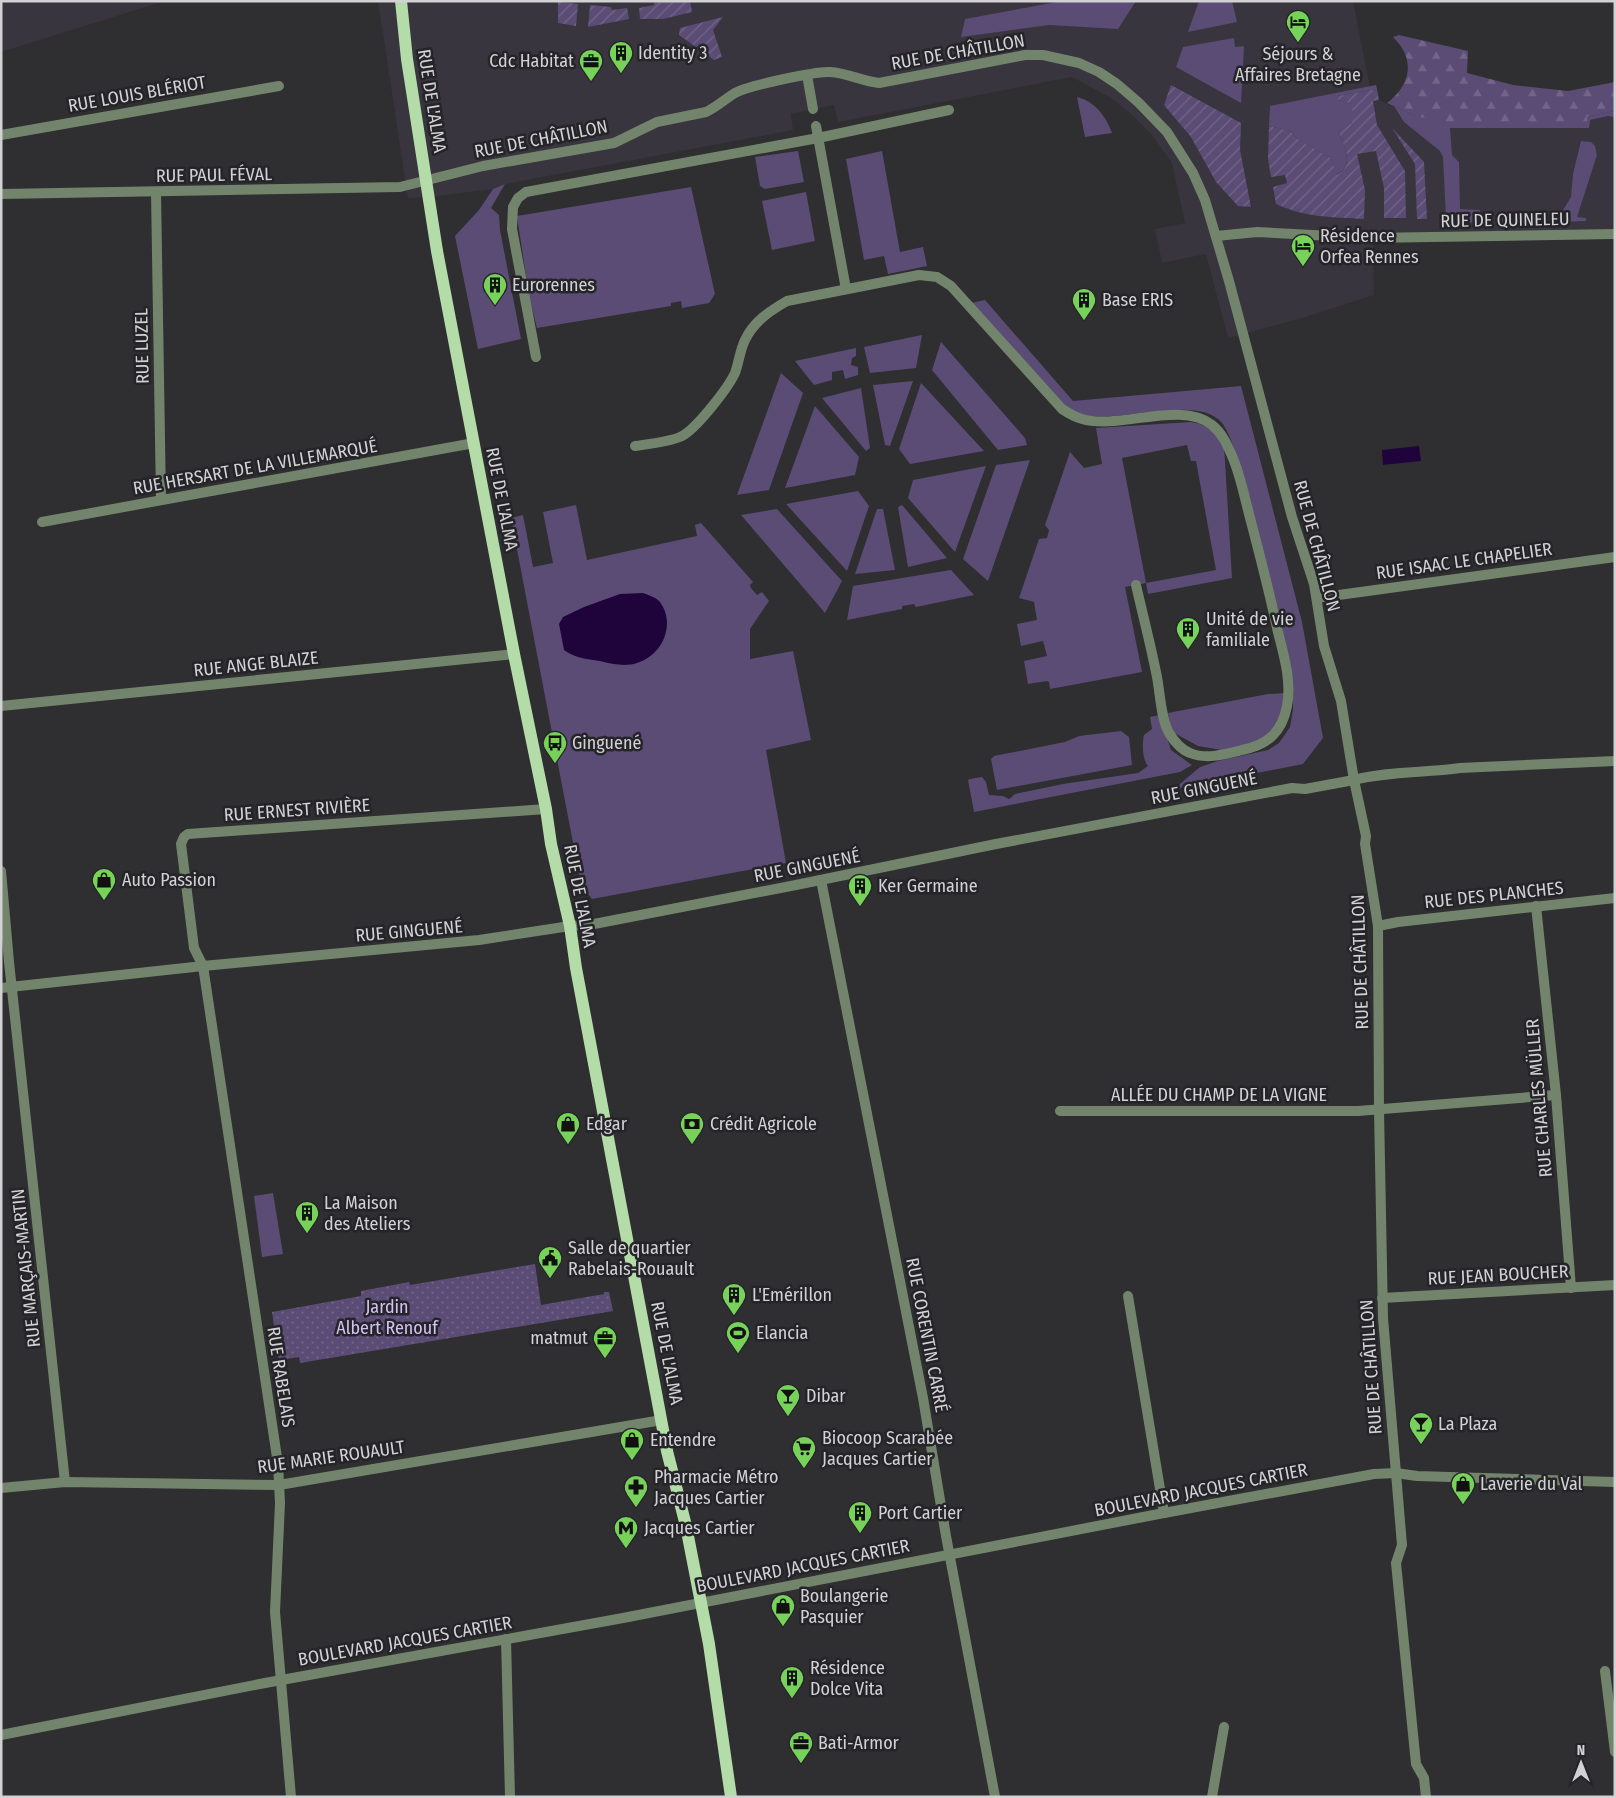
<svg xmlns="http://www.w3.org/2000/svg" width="1616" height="1798" font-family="'Fira Sans Condensed',sans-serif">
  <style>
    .built { fill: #38353e }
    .grass { fill: #5b4c75; fill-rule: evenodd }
    .forest { fill: url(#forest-firs) }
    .park { fill: url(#park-dots) }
    .garden { fill: url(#garden-furrows) }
    .water { fill: #1f043b }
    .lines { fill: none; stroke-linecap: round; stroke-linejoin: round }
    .service { stroke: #72856c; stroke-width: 10 }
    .minor { stroke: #72856c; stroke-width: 10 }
    .tertiary { stroke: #72856c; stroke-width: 10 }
    .primary { stroke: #b4dca8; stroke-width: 12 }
    .labels { text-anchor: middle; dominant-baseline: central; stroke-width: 5; stroke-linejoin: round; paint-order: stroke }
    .street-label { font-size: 18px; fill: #d2d1d4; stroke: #252428 }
    .poi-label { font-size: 18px; fill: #d2d1d4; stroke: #252428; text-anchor: start }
    .park-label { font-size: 18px; fill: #d3c1f6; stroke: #252428 }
  </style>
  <defs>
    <pattern id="forest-firs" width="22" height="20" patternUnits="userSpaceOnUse" patternTransform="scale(1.25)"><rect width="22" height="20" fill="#5b4c75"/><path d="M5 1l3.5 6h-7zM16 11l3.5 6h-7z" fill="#726588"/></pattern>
    <pattern id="park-dots" width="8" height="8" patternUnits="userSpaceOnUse" patternTransform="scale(1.25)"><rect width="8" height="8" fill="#5b4c75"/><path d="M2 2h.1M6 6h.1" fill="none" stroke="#726588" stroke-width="1.8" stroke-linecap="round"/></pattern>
    <pattern id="garden-furrows" width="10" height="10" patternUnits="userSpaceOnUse" patternTransform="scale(1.25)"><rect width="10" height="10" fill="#5b4c75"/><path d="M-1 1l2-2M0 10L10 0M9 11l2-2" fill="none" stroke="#726588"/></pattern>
  </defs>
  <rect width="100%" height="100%" fill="#2f2e31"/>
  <!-- built -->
  <g class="built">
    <polygon points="1,1 165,1 1,52"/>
    <polygon points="378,1 1353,1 1370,87 1379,100 1407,113 1453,123 1587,117 1615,111 1615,230 1373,234 1374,295 1299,319 1228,338 1206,254 1162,263 1155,229 1185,223 1172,163 1151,134 1131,114 1111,98 1072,77 838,122 834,105 791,114 793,130 505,184 493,189 429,197 408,198"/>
  </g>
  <!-- grass -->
  <g class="grass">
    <polygon points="1076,1 1136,1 1118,29 1049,25 961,37 965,19 1057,2"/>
    <polygon points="1199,1 1232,1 1237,22 1188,32"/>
    <polygon points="1234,38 1235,47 1244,46 1241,103 1176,67 1183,47"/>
    <path d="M1376,85L1377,89L1337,96L1338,100L1352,104V123L1338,131C1344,146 1356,166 1335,175L1331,158L1298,139L1290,131L1269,126L1270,106Z"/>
    <path d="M1077,97C1095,101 1106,117 1112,133L1085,137Z"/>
    <polygon points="1394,106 1415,116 1587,125 1587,117 1615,111 1615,117 1608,116 1590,120 1589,128 1450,128 1452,155 1459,162 1460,209 1480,210 1480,223 1456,222 1446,218 1443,157 1440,151 1404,122"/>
    <polygon points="1581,141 1591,142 1595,146 1597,155 1577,217 1586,218 1586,221 1560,222 1562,212 1571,197 1573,174"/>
    <polygon points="798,151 804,182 765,189 760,186 755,157"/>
    <polygon points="882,151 900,252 923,247 927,266 888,274 884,256 864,260 846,159"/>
    <polygon points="505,184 491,208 499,215 500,230 521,339 478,349 455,236 479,210 493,189"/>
    <polygon points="691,187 715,294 709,303 682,308 681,301 671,303 671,306 537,328 529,296 517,216"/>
    <polygon points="806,192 815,241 772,250 762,201"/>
    <polygon points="1546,213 1546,222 1497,223 1498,217 1505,214"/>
    <path d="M985,300L1073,401L1241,386L1302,622L1323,738L1303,764L1174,789L1200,767L1218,761L1268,750L1279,743L1290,727L1293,710V693L1238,462C1234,448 1230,434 1222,423C1197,392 1112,427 1076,413C1066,409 1058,398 1051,390C1023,362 997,332 971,303Z"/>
    <polygon points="922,335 916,368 870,373 864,347"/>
    <polygon points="941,342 1025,438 1027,445 998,450 932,370"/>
    <polygon points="856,348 856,356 852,358 851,365 858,367 858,375 845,379 843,370 832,372 832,380 814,385 795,361"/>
    <polygon points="781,373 803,393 769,490 737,495"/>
    <polygon points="913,381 890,446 885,445 873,385"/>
    <polygon points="921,383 984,451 910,464 899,449"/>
    <polygon points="861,388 870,448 866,451 822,398"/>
    <polygon points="815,406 859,457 855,475 785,488"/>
    <path d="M1191,422C1206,424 1216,433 1224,445L1232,578L1148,594L1146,583L1125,587L1142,672L1050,689L1049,682L1047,681L1028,684L1024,661L1047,656L1043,641L1021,646L1017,624L1037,620L1034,602L1019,598L1039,539L1047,538L1049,530L1045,525L1070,452L1084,468L1102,464L1096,428ZM1187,445L1191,461H1196L1216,570L1146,583L1122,458Z"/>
    <polygon points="1030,460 988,581 963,559 996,465"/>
    <polygon points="986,466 955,552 908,498 913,480"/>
    <polygon points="858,491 869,506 847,571 786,504"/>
    <polygon points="576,505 587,560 697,536 695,525 701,523 753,582 750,585 751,588 757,595 762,592 769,601 750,629 750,659 793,651 811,740 766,750 786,863 592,899 589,895 583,895 511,518 523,515 533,567 553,563 543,512"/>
    <polygon points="902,505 947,558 908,567 898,507"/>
    <polygon points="777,509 842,581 825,613 741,515"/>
    <polygon points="877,509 883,509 895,570 855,574"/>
    <polygon points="951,570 974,595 916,607 914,604 902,606 902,609 847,620 853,586"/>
    <polygon points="1285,693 1282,714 1273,730 1259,742 1222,750 1198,746 1176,734 1171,730 1168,713 1268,694"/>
    <path d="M1160,715L1171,750L1192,765L1180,772L974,812L968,780L970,779L982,777L986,782L989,795L1003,796L1009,799L1015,794L1063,784L1138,773L1148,766C1142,759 1142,744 1144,735L1152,729L1150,717Z"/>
    <polygon points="1121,731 1129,737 1132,765 997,790 991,759 994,756 1065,742 1079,736"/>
    <polygon points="273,1193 283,1254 262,1257 254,1196"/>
  </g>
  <!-- forest -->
  <path class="forest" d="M1399,35L1468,51L1467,73L1513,85L1568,91L1615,82V111L1587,117V125L1453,123L1415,116L1387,103C1411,85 1416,59 1393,37Z"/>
  <!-- park -->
  <polygon class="park" points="535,1264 541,1305 604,1294 604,1292 609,1292 613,1311 300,1363 299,1357 279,1360 272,1312 361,1296 361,1291 409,1282 410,1285"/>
  <!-- garden -->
  <g class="garden">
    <polygon points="654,1 690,1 692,12 663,19 640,19 639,8 654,5"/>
    <polygon points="558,2 578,4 576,26 558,23"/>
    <polygon points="590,5 611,7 612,10 627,8 629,19 588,27"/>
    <polygon points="723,17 713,30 722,57 714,60 679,35 680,28"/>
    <polygon points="1171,85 1241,123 1240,150 1251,207 1238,206 1216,182 1191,137 1164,105"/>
    <path d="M1377,89L1379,100L1373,101L1377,125L1405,171L1406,218H1384V188L1376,151L1357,154L1365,190L1364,219C1331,217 1307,218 1276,204L1273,187L1287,183L1285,175L1271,177L1268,159L1269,126L1290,131L1298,139L1331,158L1336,175C1356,166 1344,146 1338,131L1352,123V104L1338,100L1337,96Z"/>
    <polygon points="1392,128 1424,162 1427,219 1417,219 1415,164"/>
  </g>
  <!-- water -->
  <g class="water">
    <polygon points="1419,446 1421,461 1383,465 1382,450"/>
    <path d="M643,593C648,595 656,597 660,602C676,624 663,655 637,663C625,667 612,664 600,661C586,659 575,658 564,650L559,624L563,617L584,607L620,594Z"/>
  </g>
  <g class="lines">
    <!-- service -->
    <g class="service">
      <polyline points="807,75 813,109"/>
      <polyline points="816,126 846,289"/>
      <polyline points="536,357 512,229 513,207 518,198 526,192 818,138 949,110"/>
      <path d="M635,446C648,444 668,442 680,437C695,431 728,388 735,373C739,362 740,350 745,340C754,321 770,311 787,301L919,275L937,277L951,286L1062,409C1068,413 1075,417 1082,419C1119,430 1181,400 1212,425C1222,433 1227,444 1232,456C1240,474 1244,495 1249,514C1259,552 1269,590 1277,628C1283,653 1292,680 1287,706C1282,732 1268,745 1242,750C1226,754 1207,760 1190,753C1182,750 1174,741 1169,733C1161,719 1160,693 1157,677C1151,646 1143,616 1136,585"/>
      <polyline points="1605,1671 1615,1752"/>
      <polyline points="1212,1797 1224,1727"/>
    </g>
    <!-- minor -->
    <g class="minor">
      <polyline points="1,135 279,86"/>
      <polyline points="156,192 161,500"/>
      <path d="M1,194L400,187L483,166L614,143L657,122L706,112C717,107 725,99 735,93C747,86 816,71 830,72C847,73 862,81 879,83L1025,55H1043L1079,63L1099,72L1117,84L1138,102L1167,132L1193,173L1205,200L1229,281L1292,517L1314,584L1324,646L1341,701L1354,780C1389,771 1425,773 1460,768L1615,761"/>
      <polyline points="1216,236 1257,232 1370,238 1615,234"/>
      <polyline points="42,522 474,443"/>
      <polyline points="1317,598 1615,557"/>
      <polyline points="1,706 514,654"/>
      <polyline points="1,871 9,962 65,1482"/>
      <polyline points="821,880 923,1398 946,1536 995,1797"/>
      <polyline points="1536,906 1556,1095 1571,1288"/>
      <polyline points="1378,926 1398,922 1615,898"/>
      <polyline points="1,988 203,966 479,940 570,926"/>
      <polyline points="1060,1111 1358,1111 1556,1095"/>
      <polyline points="1128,1296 1164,1513"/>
      <polyline points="1382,1298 1615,1285"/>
      <polyline points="1,1488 65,1482 279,1485 662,1420"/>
      <polyline points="506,1639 510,1797"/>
      <polyline points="291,1797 275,1612 280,1503 278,1464 203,966 194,948 181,844 184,837 188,834 546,809"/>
    </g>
    <!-- tertiary -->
    <g class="tertiary">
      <polyline points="570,926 594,924 796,885 996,844 1292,788 1305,789 1354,780 1366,836 1365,844 1378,926 1379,1110 1383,1318 1402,1545 1396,1563 1416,1764 1424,1778 1426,1797"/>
      <polyline points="1,1735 265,1683 623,1618 1164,1513 1374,1474 1396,1473 1417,1476 1615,1482"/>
    </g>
    <!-- primary -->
    <polyline class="primary" points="401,1 407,59 437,251 514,654 546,809 551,844 570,926 576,968 667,1451 686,1526 709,1644 731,1797"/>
  </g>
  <!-- icons -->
  <defs>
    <g id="hotel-pin" transform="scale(1.25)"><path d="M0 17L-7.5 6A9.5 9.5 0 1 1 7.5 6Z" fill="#77d259" stroke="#252428"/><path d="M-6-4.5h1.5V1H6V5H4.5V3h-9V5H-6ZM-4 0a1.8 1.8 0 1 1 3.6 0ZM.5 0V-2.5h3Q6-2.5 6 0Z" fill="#111"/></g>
    <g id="building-pin" transform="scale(1.25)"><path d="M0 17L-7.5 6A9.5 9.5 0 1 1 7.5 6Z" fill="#77d259" stroke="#252428"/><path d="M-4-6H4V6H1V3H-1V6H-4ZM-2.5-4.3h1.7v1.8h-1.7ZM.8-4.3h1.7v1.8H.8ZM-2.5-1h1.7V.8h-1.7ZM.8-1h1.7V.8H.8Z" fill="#111"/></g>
    <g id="office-pin" transform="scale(1.25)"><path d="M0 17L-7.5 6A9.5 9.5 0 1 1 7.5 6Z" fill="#77d259" stroke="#252428"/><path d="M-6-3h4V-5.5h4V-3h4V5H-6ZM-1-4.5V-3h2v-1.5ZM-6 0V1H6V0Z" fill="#111"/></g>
    <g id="bus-pin" transform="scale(1.25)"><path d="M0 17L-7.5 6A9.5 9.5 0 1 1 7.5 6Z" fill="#77d259" stroke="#252428"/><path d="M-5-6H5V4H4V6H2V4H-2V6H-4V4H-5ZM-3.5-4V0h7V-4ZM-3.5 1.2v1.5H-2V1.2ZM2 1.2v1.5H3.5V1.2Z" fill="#111"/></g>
    <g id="shop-pin" transform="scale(1.25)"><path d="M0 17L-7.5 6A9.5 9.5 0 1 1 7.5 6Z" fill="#77d259" stroke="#252428"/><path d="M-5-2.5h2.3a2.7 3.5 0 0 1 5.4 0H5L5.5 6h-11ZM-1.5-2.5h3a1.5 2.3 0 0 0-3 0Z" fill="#111"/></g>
    <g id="bank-pin" transform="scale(1.25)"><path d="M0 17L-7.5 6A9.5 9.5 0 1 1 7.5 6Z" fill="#77d259" stroke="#252428"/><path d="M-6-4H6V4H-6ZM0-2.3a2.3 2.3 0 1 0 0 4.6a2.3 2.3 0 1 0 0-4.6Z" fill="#111"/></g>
    <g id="civic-pin" transform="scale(1.25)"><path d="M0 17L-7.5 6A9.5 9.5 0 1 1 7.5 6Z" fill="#77d259" stroke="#252428"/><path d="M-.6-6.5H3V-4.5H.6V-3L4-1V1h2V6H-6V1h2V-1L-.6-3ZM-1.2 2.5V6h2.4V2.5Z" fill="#111"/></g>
    <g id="stadium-pin" transform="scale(1.25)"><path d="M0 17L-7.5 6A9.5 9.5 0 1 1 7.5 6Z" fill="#77d259" stroke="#252428"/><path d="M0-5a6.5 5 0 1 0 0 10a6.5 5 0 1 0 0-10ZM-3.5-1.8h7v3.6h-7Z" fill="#111"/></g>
    <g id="bar-pin" transform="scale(1.25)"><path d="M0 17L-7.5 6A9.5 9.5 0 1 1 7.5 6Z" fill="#77d259" stroke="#252428"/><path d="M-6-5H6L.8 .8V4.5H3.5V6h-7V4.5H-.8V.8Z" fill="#111"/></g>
    <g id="supermarket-pin" transform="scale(1.25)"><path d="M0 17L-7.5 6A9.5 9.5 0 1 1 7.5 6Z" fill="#77d259" stroke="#252428"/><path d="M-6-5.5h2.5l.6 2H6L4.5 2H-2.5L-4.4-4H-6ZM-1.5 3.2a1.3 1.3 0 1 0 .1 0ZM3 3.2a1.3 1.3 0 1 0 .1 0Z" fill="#111"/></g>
    <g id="pharmacy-pin" transform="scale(1.25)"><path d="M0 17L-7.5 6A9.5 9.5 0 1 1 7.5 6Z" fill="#77d259" stroke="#252428"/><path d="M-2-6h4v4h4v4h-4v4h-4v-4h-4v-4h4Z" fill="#111"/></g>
    <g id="metro-pin" transform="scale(1.25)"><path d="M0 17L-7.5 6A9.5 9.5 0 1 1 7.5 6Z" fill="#77d259" stroke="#252428"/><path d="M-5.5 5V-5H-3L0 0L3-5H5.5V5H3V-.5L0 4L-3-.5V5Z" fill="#111"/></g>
  </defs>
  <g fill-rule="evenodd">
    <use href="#hotel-pin" x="1298" y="22"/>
    <use href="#building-pin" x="621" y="53"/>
    <use href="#office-pin" x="591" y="61"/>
    <use href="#hotel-pin" x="1303" y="246"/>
    <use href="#building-pin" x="495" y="285"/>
    <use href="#building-pin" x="1084" y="300"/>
    <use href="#building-pin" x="1188" y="629"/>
    <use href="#bus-pin" x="555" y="743"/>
    <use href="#shop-pin" x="104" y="880"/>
    <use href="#building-pin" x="860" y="886"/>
    <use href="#shop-pin" x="568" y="1124"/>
    <use href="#bank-pin" x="692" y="1124"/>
    <use href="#building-pin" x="307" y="1213"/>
    <use href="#civic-pin" x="550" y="1258"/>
    <use href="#building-pin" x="734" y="1295"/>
    <use href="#stadium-pin" x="738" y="1333"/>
    <use href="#office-pin" x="605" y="1338"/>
    <use href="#bar-pin" x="788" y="1396"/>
    <use href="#bar-pin" x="1421" y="1424"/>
    <use href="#shop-pin" x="632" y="1440"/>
    <use href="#supermarket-pin" x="804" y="1448"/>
    <use href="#shop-pin" x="1463" y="1484"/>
    <use href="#pharmacy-pin" x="636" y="1487"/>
    <use href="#building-pin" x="860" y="1513"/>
    <use href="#metro-pin" x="626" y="1528"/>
    <use href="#shop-pin" x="783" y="1606"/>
    <use href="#building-pin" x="792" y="1678"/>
    <use href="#office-pin" x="801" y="1743"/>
  </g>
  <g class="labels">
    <!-- street labels -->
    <g class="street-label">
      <text transform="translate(958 52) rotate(-10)">RUE DE CHÂTILLON</text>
      <text transform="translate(137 94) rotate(-10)">RUE LOUIS BLÉRIOT</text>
      <text transform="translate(432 101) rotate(81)">RUE DE L'ALMA</text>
      <text transform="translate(541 139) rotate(-11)">RUE DE CHÂTILLON</text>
      <text transform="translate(214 175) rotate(-1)">RUE PAUL FÉVAL</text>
      <text transform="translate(1505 220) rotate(-1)">RUE DE QUINELEU</text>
      <text transform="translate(142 346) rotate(-91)">RUE LUZEL</text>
      <text transform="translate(255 467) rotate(-10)">RUE HERSART DE LA VILLEMARQUÉ</text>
      <text transform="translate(502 499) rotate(79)">RUE DE L'ALMA</text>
      <text transform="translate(1317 546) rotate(75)">RUE DE CHÂTILLON</text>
      <text transform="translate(1464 561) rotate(-8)">RUE ISAAC LE CHAPELIER</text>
      <text transform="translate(256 664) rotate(-6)">RUE ANGE BLAIZE</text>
      <text transform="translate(1204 788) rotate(-11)">RUE GINGUENÉ</text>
      <text transform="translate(297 810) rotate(-4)">RUE ERNEST RIVIÈRE</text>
      <text transform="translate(807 866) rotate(-11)">RUE GINGUENÉ</text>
      <text transform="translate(1494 895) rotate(-6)">RUE DES PLANCHES</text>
      <text transform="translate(580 896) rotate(79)">RUE DE L'ALMA</text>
      <text transform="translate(409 931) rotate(-5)">RUE GINGUENÉ</text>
      <text transform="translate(1360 962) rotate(-92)">RUE DE CHÂTILLON</text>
      <text x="1219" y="1095">ALLÉE DU CHAMP DE LA VIGNE</text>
      <text transform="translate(1539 1098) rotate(-95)">RUE CHARLES MÜLLER</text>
      <text transform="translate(26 1268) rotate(-96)">RUE MARÇAIS-MARTIN</text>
      <text transform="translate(1498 1275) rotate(-3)">RUE JEAN BOUCHER</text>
      <text transform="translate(927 1335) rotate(79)">RUE CORENTIN CARRÉ</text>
      <text transform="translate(667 1353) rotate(79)">RUE DE L'ALMA</text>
      <text transform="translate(1371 1367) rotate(-94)">RUE DE CHÂTILLON</text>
      <text transform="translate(281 1377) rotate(81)">RUE RABELAIS</text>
      <text transform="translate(331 1457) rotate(-8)">RUE MARIE ROUAULT</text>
      <text transform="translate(1201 1490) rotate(-11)">BOULEVARD JACQUES CARTIER</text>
      <text transform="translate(803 1566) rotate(-11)">BOULEVARD JACQUES CARTIER</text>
      <text transform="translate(405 1641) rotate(-10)">BOULEVARD JACQUES CARTIER</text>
    </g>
    <!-- poi labels -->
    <g class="poi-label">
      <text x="638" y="53">Identity 3</text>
      <text x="1298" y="54" text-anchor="middle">Séjours &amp;<tspan x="1298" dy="21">Affaires Bretagne</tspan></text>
      <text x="574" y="61" text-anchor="end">Cdc Habitat</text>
      <text x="1320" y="236">Résidence<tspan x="1320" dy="21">Orfea Rennes</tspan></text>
      <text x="512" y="285">Eurorennes</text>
      <text x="1102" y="300">Base ERIS</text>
      <text x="1206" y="619">Unité de vie<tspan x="1206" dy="21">familiale</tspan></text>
      <text x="572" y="743">Ginguené</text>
      <text x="122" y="880">Auto Passion</text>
      <text x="878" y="886">Ker Germaine</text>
      <text x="586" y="1124">Edgar</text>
      <text x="710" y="1124">Crédit Agricole</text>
      <text x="324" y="1203">La Maison<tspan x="324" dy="21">des Ateliers</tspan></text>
      <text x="568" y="1248">Salle de quartier<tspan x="568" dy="21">Rabelais-Rouault</tspan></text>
      <text x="752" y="1295">L'Emérillon</text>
      <text x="756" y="1333">Elancia</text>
      <text x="588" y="1338" text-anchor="end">matmut</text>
      <text x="806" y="1396">Dibar</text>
      <text x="1438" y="1424">La Plaza</text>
      <text x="822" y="1438">Biocoop Scarabée<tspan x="822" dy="21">Jacques Cartier</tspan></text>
      <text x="650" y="1440">Entendre</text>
      <text x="654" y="1477">Pharmacie Métro<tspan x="654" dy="21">Jacques Cartier</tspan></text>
      <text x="1480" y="1484">Laverie du Val</text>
      <text x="878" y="1513">Port Cartier</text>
      <text x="644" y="1528">Jacques Cartier</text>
      <text x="800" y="1596">Boulangerie<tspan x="800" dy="21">Pasquier</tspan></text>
      <text x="810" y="1668">Résidence<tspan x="810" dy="21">Dolce Vita</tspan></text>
      <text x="818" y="1743">Bati-Armor</text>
    </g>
    <!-- park labels -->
    <g class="park-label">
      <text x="387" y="1307">Jardin<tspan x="387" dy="21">Albert Renouf</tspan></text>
    </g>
  </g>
  <!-- border -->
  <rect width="1616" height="1798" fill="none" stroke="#d2d1d4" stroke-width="5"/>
  <!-- north arrow -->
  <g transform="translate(1581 1763)" stroke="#252428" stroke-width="4" paint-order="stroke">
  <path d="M0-4L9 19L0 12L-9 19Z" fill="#d2d1d4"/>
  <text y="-8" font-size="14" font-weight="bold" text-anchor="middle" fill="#d2d1d4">N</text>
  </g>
</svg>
